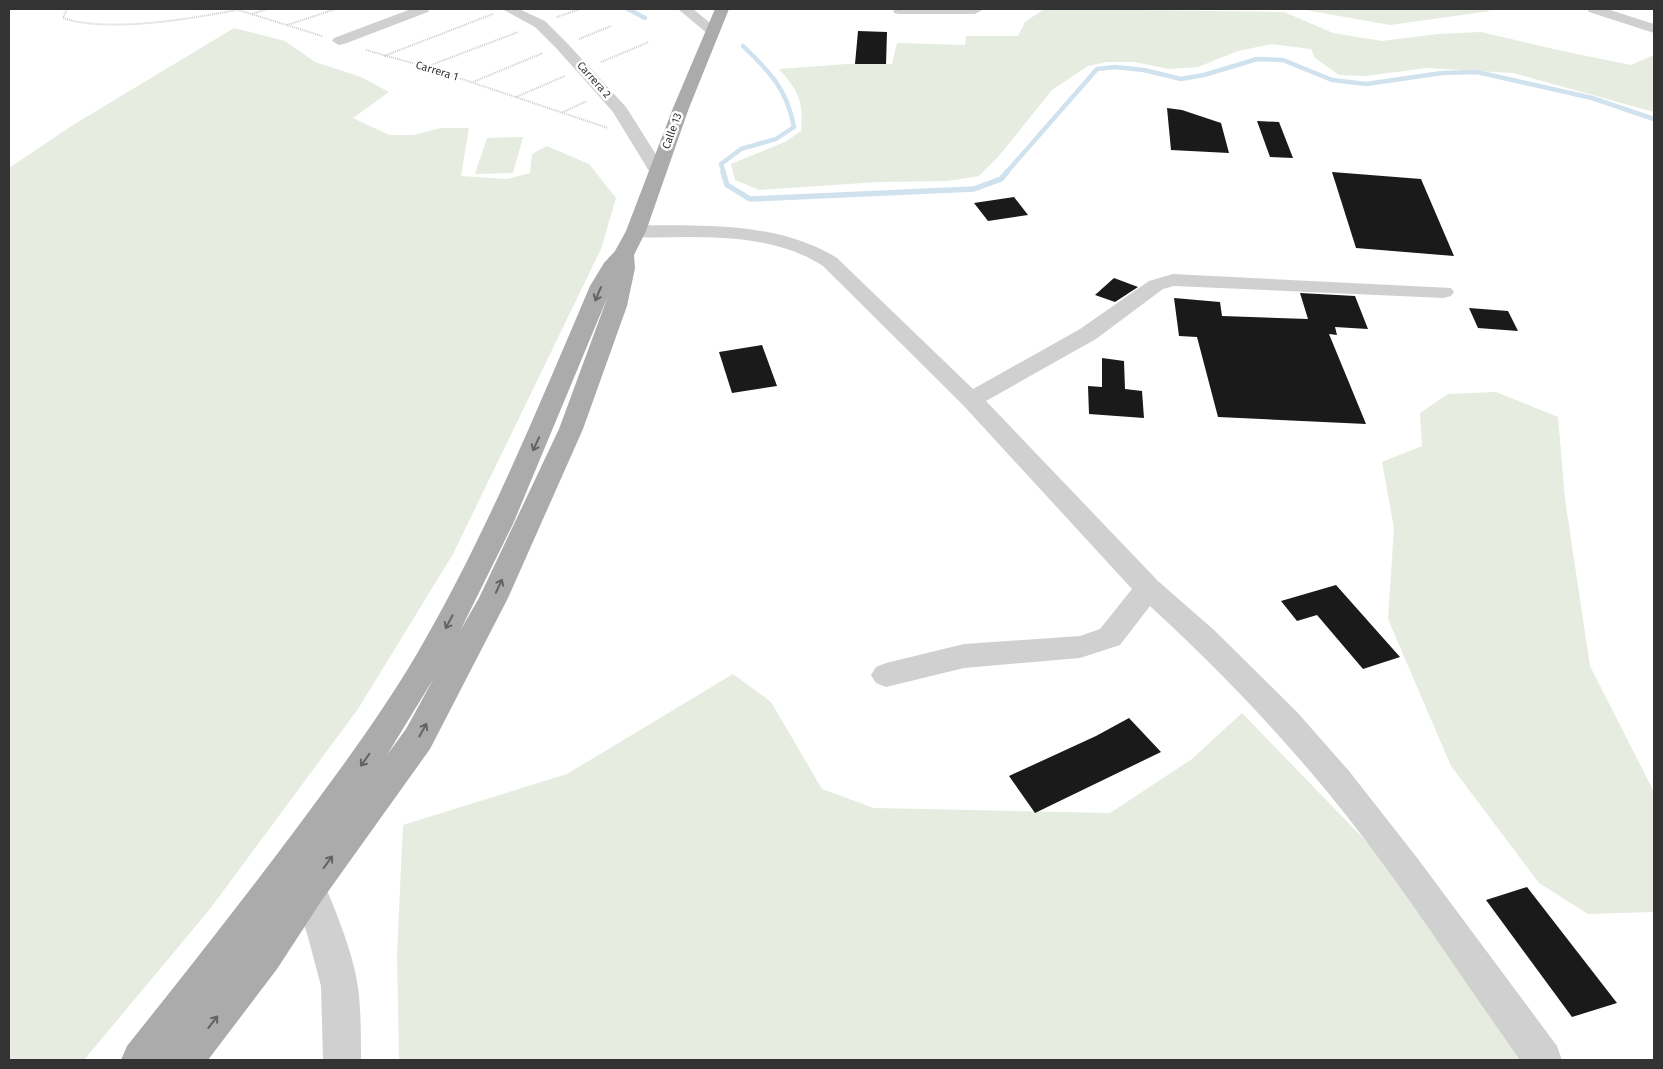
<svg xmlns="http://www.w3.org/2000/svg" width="1663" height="1069" font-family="'Fira Sans',sans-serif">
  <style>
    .green { fill: #e6ecdf }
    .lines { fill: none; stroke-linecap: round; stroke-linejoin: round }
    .stream-far1 { stroke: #cfe2ee; stroke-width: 4.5 }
    .stream { stroke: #cfe2ee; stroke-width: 5.5 }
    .building { fill: #1a1a1a }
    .path { stroke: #cdcdcd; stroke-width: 2; stroke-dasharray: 1 1; stroke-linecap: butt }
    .minor { fill: #d0d0d0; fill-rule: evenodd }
    .major { fill: #ababab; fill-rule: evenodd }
    .oneway { stroke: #636363 }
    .labels { text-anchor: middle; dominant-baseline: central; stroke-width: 5; stroke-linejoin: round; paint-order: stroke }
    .far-street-label { font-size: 11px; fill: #333; stroke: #fff }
  </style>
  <rect width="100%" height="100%" fill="#fff"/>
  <!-- green -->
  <g class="green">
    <path d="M1044,9L1284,12L1333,33L1382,41L1438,34L1481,32L1562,51L1631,65L1654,55V112L1513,73L1427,68L1365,76L1339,75L1315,58L1311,49L1271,44L1238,51L1198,67L1169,69L1134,62H1107L1088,66L1052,90L998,157L979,176L948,181L878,182L759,190L735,180L731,164L787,141L801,131C804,102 798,90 779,69L847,64H892L897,43L965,45L966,36H1018L1025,22Z"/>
    <polygon points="1310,9 1485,9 1490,11 1390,25 1306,10"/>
    <polygon points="234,28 285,41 315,62 361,77 389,92 353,118 389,135 414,135 441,128 469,128 461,176 507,179 530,173 532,154 547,146 589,164 616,198 601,249 453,554 358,709 210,909 84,1060 9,1060 9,168 73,125"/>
    <polygon points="523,137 513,173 475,174 487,138"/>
    <polygon points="1496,392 1558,417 1565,499 1590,666 1654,792 1654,912 1588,914 1539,883 1451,766 1388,619 1394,528 1382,462 1422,446 1420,413 1448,394"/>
    <polygon points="733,674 771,702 822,789 874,808 1110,813 1192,759 1242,713 1391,867 1526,1060 399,1060 397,954 403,825 567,774"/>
  </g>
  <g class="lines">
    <!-- stream-far1 -->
    <g class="stream-far1">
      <polyline points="628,9 645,18"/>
      <path d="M724,173L721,164L741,149L776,139L794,127C787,89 770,72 743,46"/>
      <polyline points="1006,173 1097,69 1115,67 1144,70 1181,79 1204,75 1257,59 1283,60 1332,80 1366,84 1442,73 1477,72 1592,98 1654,119"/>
    </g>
    <!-- stream -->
    <polyline class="stream" points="723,172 727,185 750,199 974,189 1001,179 1007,172"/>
  </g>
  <!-- building -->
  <g class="building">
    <polygon points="858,31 887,32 886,64 855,64"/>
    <polygon points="1167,108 1182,110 1221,123 1229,153 1171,150"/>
    <polygon points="1257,121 1279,122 1293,158 1270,157"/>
    <polygon points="1332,172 1421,179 1454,256 1356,248"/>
    <polygon points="1014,197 1028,215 988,221 974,203"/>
    <polygon points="1114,278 1138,287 1115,302 1095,295"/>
    <polygon points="1300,293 1355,296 1368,329 1335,327 1337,335 1329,334 1366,424 1218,417 1197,337 1179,336 1174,298 1220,302 1222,316 1308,319"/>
    <polygon points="1469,308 1508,311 1518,331 1478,328"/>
    <polygon points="762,345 777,386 732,393 719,352"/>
    <polygon points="1102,358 1124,361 1125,389 1142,391 1144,418 1089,414 1088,386 1102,387"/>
    <polygon points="1336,585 1400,657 1363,669 1317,615 1297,621 1281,601"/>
    <polygon points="1129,718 1161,752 1035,813 1009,776 1096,736"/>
    <polygon points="1527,887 1617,1003 1572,1017 1486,900"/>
  </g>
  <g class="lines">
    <!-- path -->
    <g class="path">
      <path d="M67,9L63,18C107,33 190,19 236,10"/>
      <polyline points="235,9 322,36"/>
      <polyline points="252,14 267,9"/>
      <polyline points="557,17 580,9"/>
      <polyline points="287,25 336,9"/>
      <polyline points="579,39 611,26"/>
      <polyline points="366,50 426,67 608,128"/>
      <polyline points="384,56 493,14"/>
      <polyline points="601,62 649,42"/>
      <polyline points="426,67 518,32"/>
      <polyline points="473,82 543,53"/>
      <polyline points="516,97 565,76"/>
      <polyline points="563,112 587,101"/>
    </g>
    <!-- minor -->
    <g class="minor">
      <polygon points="411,9 430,9 428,12 344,44 339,45 332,41 334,38"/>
      <polygon points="502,9 519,9 545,21 567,43 626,107 667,172 664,176 652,176 613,112 557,49 535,27"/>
      <polygon points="678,9 693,9 720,31 718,34 708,34"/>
      <polygon points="893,9 981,9 982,10 975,14 899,14 894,13"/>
      <polygon points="1587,9 1607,9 1654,24 1654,33 1589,12"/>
      <path d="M636,225C704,226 777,221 837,258L973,389L1080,329L1149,281L1173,274L1451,288L1454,292L1451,296L1444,298L1174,286L1163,289L1096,339L986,401L1158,581L1214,630L1297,712L1349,771L1418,859L1557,1046L1562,1060H1520C1456,970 1396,875 1325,789C1271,724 1212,663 1150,606L1120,645L1080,658L964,668L886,687L876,683L871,675L876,667L886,663L964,644L1080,636L1100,629L1132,589L963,405L823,266C781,239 732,237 683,237C665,237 646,239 629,235L626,231L629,227Z"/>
      <path d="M309,872L321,876C335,909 353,952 358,987C361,1010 361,1036 361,1060H323L321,986L308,937L292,888L297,876Z"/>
    </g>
    <!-- major -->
    <path class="major" d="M715,9H729L689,108L646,231L634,255L635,268L627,306L583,429L508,598L430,749L322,900L277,969L208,1060H121L127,1046C183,976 239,905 293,833C337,774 381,715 418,652C486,535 537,410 590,286L604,263L615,251L626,231L673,108ZM608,296L559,429L479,598L460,631L513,524ZM434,678L406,729L387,755Z"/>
  </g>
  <!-- one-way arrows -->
  <defs><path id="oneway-shaft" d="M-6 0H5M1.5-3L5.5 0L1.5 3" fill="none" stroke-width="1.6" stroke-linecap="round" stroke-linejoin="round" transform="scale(1.25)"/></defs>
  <g class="oneway">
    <use href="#oneway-shaft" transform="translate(598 294) rotate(113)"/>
    <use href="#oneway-shaft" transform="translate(536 444) rotate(115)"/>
    <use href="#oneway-shaft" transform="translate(499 586) rotate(-65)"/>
    <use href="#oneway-shaft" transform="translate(449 622) rotate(118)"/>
    <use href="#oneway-shaft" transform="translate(423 730) rotate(-61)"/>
    <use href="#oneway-shaft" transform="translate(365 760) rotate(125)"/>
    <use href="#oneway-shaft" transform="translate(328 862) rotate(-54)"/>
    <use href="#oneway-shaft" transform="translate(213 1022) rotate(-52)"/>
  </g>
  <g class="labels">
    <!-- far-street labels -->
    <g class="far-street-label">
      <text transform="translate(437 71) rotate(17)">Carrera 1</text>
      <text transform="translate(594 80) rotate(48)">Carrera 2</text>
      <text transform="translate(672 131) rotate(-70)">Calle 13</text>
    </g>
  </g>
  <!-- border -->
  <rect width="1663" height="1069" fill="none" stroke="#333333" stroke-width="20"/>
</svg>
